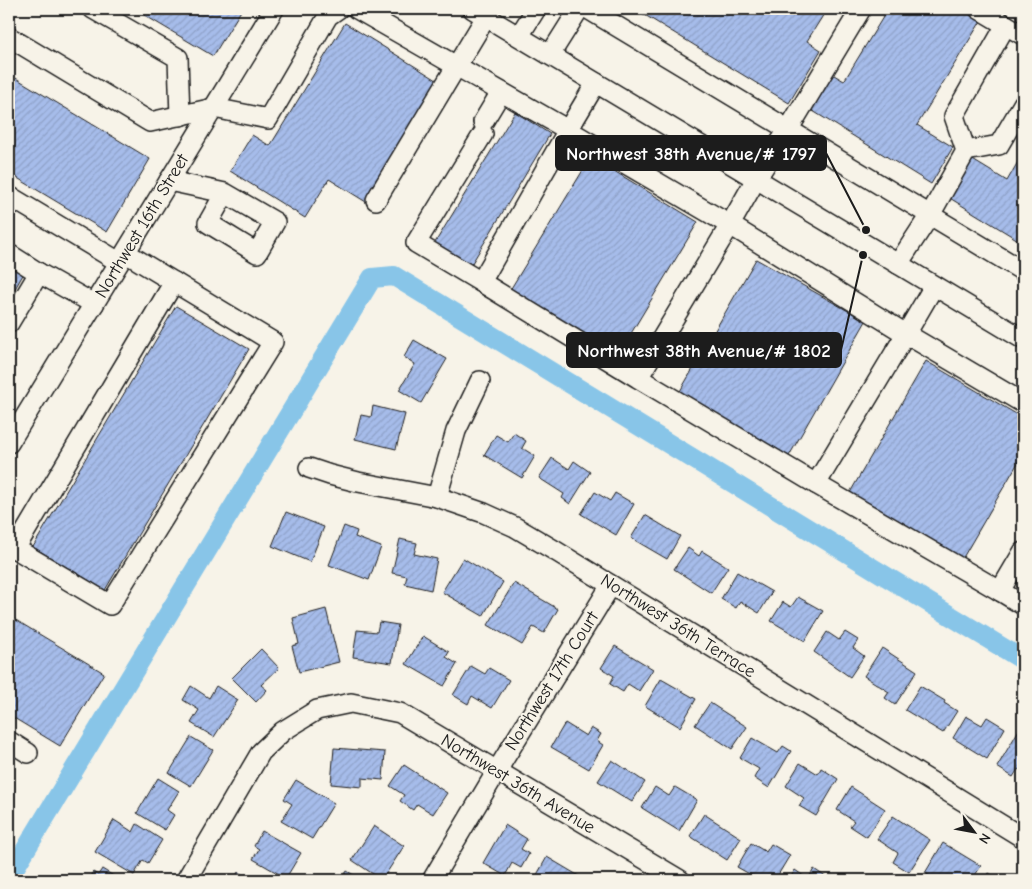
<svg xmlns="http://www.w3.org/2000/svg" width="1032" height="889" font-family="'Comic Neue',sans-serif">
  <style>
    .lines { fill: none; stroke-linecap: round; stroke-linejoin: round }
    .canal { stroke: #88c5e8; stroke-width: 20 }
    .building { fill: url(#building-hatch); stroke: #1c1c1c }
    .minor-casing { stroke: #1c1c1c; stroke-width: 22 }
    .minor { stroke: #f7f3e8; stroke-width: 19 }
    .labels { text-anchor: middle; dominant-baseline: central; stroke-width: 4; stroke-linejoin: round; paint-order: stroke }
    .street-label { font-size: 18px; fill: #1c1c1c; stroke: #f7f3e8 }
    .leader { fill: none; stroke: #1c1c1c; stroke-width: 2 }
    .callout-dot { fill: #1c1c1c; stroke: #f7f3e8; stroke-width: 2 }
    .callout { fill: #1c1c1c; stroke: #1c1c1c; stroke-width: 2 }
    .callout-label { font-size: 19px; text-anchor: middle; font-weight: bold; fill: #fff }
  </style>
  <defs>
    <pattern id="building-hatch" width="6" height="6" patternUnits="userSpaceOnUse" patternTransform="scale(1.25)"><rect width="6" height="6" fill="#a6bcea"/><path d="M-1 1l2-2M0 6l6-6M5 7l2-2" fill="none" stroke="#8ea1c8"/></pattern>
  </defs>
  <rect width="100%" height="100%" fill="#f7f3e8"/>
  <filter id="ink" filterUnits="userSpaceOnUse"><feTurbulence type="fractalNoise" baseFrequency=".02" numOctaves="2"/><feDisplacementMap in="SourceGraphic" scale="10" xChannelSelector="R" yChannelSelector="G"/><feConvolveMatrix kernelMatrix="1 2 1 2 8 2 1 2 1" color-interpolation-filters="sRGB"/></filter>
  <g filter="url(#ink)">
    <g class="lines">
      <!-- canal -->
      <polyline class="canal" points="9,877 372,278 394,276 1023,660"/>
    </g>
    <!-- building -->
    <g class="building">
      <polygon points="134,9 242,9 213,56"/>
      <polygon points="635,9 827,9 807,41 821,50 789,103"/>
      <polygon points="888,9 961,9 981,21 917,125 953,147 931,184 808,108 829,72 844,81"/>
      <polygon points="345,23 440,82 366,202 329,179 305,218 230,171 252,135 270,146"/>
      <polygon points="9,74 150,159 107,232 9,173"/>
      <polygon points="515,112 550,134 469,268 433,246"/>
      <polygon points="1023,153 1023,243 948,197 971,159 1007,181"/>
      <polygon points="591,157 698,222 618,355 510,290"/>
      <polygon points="756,259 866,321 789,456 679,393"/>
      <polygon points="9,264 24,273 9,299"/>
      <polygon points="176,306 249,349 105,590 33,547"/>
      <polygon points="414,340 447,359 421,403 399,390 415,364 404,357"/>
      <polygon points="926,361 1023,418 1023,454 961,561 848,496"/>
      <polygon points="373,406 405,414 396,449 355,439 361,415 371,417"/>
      <polygon points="514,433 526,441 522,448 535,456 522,478 484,455 496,435 508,442"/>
      <polygon points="552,458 569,469 574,461 590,472 570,504 562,498 564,494 539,478"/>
      <polygon points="595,492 610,501 615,493 634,504 616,535 581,514"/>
      <polygon points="286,512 324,527 310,562 272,546"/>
      <polygon points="645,515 680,536 667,559 631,538"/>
      <polygon points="344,526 357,531 355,537 381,547 369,580 329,565"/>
      <polygon points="400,539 417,543 414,554 437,559 431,590 405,584 407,576 392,573"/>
      <polygon points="688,548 699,556 702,551 728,567 711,593 674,569"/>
      <polygon points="463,558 503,582 483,616 442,592"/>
      <polygon points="737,572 772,592 759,613 740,601 736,608 721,599"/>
      <polygon points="514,583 558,609 544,633 533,627 522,645 488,625"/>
      <polygon points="798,597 823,611 805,641 771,621 783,602 791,607"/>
      <polygon points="326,609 339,662 299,672 292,646 299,644 293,618"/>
      <polygon points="9,616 104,673 60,746 9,715"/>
      <polygon points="379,622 398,625 392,663 353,657 357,630 377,632"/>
      <polygon points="827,632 839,640 845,632 858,640 853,648 864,656 850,677 814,652"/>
      <polygon points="423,636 449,652 446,657 457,664 444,686 406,664"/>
      <polygon points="615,646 653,669 639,691 628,684 623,692 610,684 614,676 601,668"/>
      <polygon points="882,648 917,671 895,705 885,698 889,692 864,676"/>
      <polygon points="261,649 279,668 261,685 267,690 256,702 232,678"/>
      <polygon points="471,666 485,674 489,668 509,680 492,708 472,696 468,704 453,695"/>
      <polygon points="661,679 696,699 680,727 645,706"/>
      <polygon points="191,686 209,698 216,686 238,700 214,737 191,723 199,710 183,700"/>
      <polygon points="920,686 945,701 944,703 957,711 943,733 905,710"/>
      <polygon points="710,703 747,727 732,749 695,725"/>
      <polygon points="966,716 982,725 987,717 1005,728 987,759 953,738"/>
      <polygon points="565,723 586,736 591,728 601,734 597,741 603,745 589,769 551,747"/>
      <polygon points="1023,723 1023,772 1018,769 1013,777 997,767"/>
      <polygon points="191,737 213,750 191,786 169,773"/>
      <polygon points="752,738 778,753 783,746 791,751 769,788 754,778 759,769 740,758"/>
      <polygon points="334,748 385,752 383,780 362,778 362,787 331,784"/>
      <polygon points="612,760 645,782 632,802 598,781"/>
      <polygon points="800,763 818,774 821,768 838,779 816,816 799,806 804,798 786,786"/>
      <polygon points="404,765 447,793 433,814 417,804 413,810 400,801 404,795 390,786"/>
      <polygon points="158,778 179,791 167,810 174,815 165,830 137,813"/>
      <polygon points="296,780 334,803 312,839 281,821 292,804 284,799"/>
      <polygon points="655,787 669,796 675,787 697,800 679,831 642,808"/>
      <polygon points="851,787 885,809 867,837 850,826 854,821 837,810"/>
      <polygon points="704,814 741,838 727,860 690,836"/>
      <polygon points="893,816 930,840 909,872 893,862 898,853 877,839"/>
      <polygon points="114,820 133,832 137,824 162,840 148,863 143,860 134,875 95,852"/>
      <polygon points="9,822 14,825 9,833"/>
      <polygon points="505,825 527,839 521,849 529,854 521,868 512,863 505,876 483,863"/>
      <polygon points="374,826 404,846 382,880 352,860"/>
      <polygon points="262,831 301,853 286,878 253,859 259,849 254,846"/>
      <polygon points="751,843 766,852 771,844 790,855 775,880 760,880 737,867"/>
      <polygon points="943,843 981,866 972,880 937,880 925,873"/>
      <polygon points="547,857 584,879 583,880 534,880"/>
      <polygon points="102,869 120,880 87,880 93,872 98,875"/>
      <polygon points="814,869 827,878 825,880 789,880 795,870 808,879"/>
      <polygon points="347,871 362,880 341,880"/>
      <polygon points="238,872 252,880 234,880"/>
      <polygon points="989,873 1000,880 984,880"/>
    </g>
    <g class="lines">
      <!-- minor casing -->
      <g class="minor-casing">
        <g id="minor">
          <polyline points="93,9 178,58 180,116"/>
          <polyline points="357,9 568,130 596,83"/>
          <polyline points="473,9 1023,339"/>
          <polyline points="588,9 1023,271"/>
          <polyline points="861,9 788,130 756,179 730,225 906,334 934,286"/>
          <polyline points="979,9 1006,25"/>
          <polyline points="519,36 536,9"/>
          <polyline points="9,37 150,122 214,108 268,119 328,16 338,9"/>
          <polyline points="550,55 579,9"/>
          <polyline points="483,122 501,92"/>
          <polyline points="966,151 999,145 1023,104"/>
          <polyline points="169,181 225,193 275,222 257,253 208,223 225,193"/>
          <polyline points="9,196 119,262"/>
          <polyline points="376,200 486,17"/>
          <polyline points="9,254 39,273"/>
          <polyline points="898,264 930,215 966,151 954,116 1006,25 1023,35"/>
          <polyline points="481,282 416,243 483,134"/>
          <polyline points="9,323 39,273 94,304"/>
          <polyline points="638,378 481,282 568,130 730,225 638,378 816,484"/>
          <polyline points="9,443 274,9"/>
          <polyline points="309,468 330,475 358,482 437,497 484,513 515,527 554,550 1023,838"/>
          <polyline points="437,497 456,431 480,381"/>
          <polyline points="9,545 110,605 273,342 126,253"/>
          <polyline points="15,549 174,282"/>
          <polyline points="1023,552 1000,591 1023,605"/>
          <polyline points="1000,591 816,484 906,334 1023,403"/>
          <polyline points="9,741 28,753"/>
          <polyline points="186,880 261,752 283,731 317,710 351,703 400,713 680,880"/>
          <polyline points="432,880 504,759 611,585"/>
        </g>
      </g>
      <!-- minor -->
      <use href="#minor" class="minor"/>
    </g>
  </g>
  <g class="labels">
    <!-- street labels -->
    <g class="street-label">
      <text transform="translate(142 226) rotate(-59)">Northwest 16th Street</text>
      <text transform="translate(678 626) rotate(32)">Northwest 36th Terrace</text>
      <text transform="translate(552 681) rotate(-58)">Northwest 17th Court</text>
      <text transform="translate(518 784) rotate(31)">Northwest 36th Avenue</text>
    </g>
  </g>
  <!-- callouts -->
  <path class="leader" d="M866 230L826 153M863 255L841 350"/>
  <g class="callout-dot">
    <circle cx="866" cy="230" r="5"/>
    <circle cx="863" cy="255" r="5"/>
  </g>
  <g class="callout">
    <rect x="556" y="136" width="270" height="34" rx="5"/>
    <rect x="567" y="333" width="274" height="34" rx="5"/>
  </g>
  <g class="callout-label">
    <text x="691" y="160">Northwest 38th Avenue/# 1797</text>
    <text x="704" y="357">Northwest 38th Avenue/# 1802</text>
  </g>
  <!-- margin -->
  <rect width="1032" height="889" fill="none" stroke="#f7f3e8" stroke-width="30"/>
  <rect x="15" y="15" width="1002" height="859" fill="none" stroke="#1c1c1c" stroke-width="2" filter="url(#ink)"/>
  <!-- north arrow -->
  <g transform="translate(974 832) rotate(122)" stroke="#f7f3e8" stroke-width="4" paint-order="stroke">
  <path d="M0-4L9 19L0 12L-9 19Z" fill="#1c1c1c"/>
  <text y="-8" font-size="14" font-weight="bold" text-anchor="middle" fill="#1c1c1c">N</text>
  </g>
</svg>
